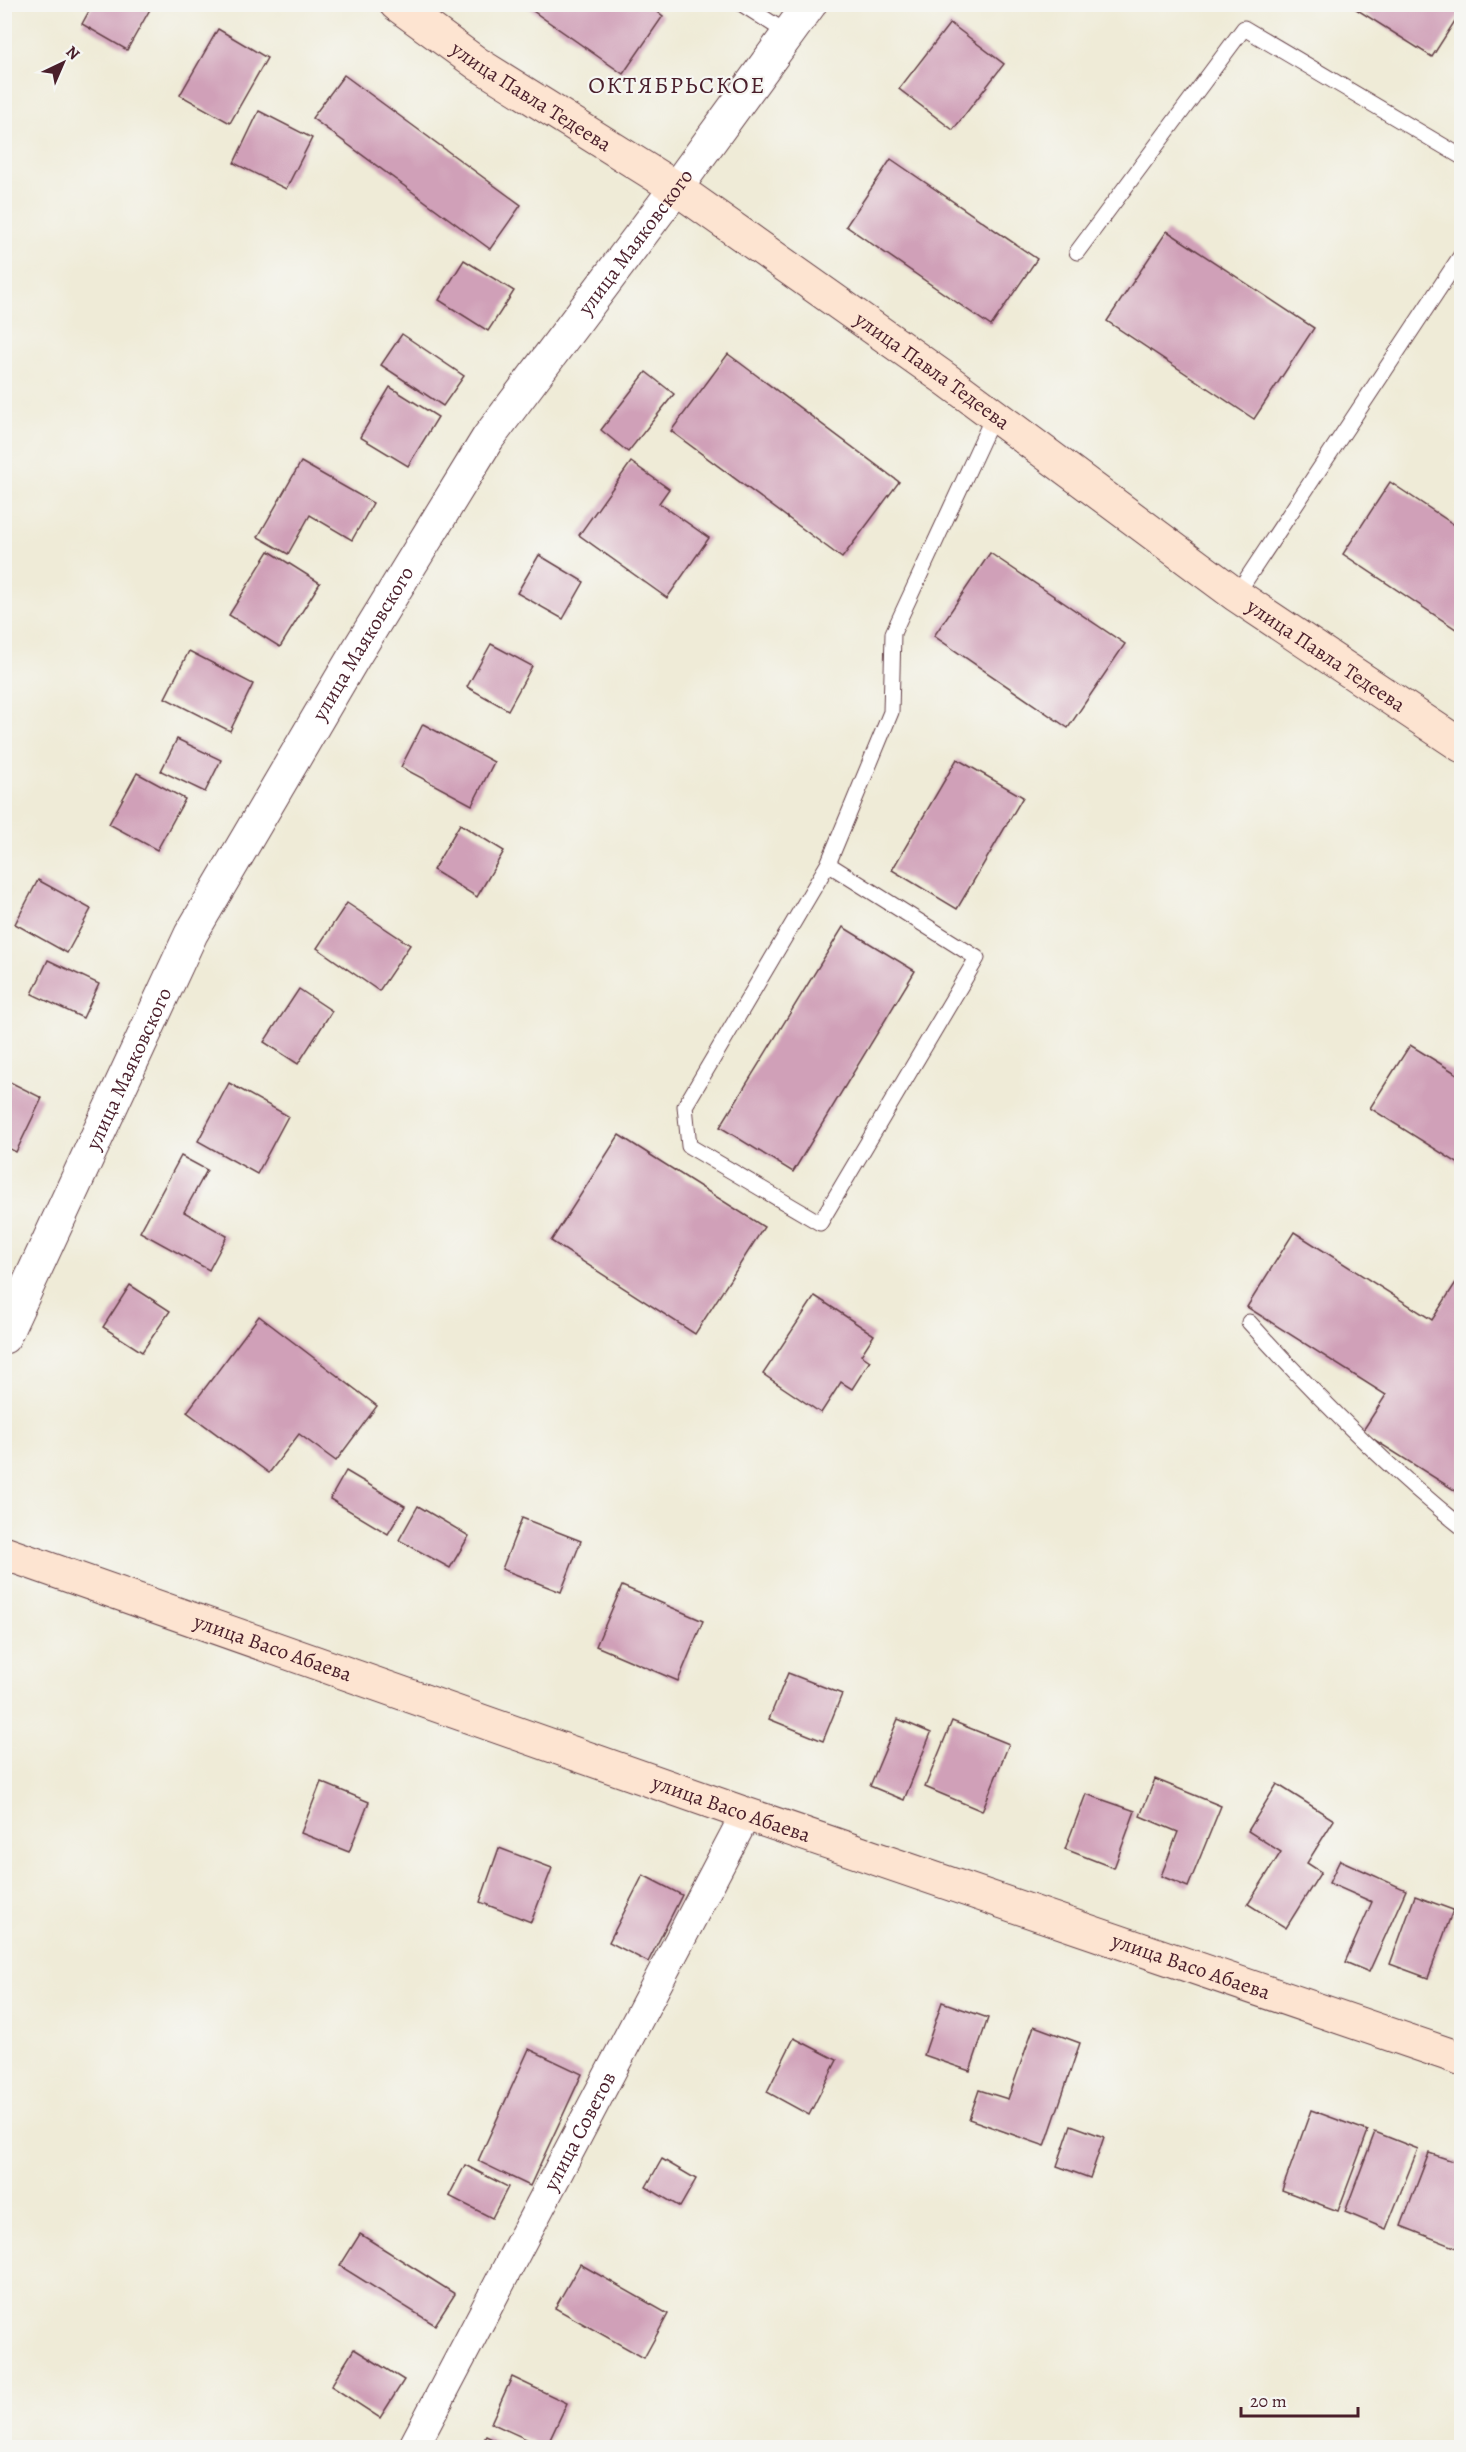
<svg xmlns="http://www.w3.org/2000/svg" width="1466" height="2452" font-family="Alegreya,serif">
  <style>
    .building { fill: #d0a0b8 }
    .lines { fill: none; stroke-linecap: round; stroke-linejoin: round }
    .service-casing { stroke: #633e45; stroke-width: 17 }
    .minor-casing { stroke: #633e45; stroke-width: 32 }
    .tertiary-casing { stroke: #633e45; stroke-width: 35 }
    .secondary-casing { stroke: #633e45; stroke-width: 35 }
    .service { stroke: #fff; stroke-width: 15 }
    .minor { stroke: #fff; stroke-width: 30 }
    .tertiary { stroke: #fff; stroke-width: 33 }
    .secondary { stroke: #fde4d1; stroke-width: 33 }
    .labels { text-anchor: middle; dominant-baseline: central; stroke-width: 4.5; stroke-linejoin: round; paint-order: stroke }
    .street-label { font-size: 21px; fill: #4a1f2b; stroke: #f6f6f2 }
    .quarter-label { font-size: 24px; letter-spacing: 1.5px; fill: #4a1f2b; stroke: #f6f6f2 }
  </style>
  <rect width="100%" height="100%" fill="#f6f6f2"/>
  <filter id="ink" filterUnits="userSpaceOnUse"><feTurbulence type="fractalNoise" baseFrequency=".0167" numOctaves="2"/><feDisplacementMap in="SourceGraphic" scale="12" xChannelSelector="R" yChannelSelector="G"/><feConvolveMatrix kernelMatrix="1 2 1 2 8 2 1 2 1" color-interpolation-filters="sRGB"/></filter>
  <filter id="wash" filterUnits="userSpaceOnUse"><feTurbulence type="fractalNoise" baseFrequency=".008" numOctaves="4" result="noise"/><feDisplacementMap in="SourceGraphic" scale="24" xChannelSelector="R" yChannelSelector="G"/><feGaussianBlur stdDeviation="1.35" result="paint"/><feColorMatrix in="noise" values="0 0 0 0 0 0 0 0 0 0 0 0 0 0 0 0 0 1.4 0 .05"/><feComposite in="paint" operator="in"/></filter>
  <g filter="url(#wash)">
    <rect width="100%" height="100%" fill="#efebd7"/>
    <g id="blocks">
      <!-- building -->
      <g class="building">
        <polygon points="93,4 153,4 127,50 82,24"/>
        <polygon points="523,4 647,4 663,16 623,74"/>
        <polygon points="1348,4 1462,4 1462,10 1432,57"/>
        <polygon points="950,23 1004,64 953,130 899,89"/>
        <polygon points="218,29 267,58 230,123 180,95"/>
        <polygon points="344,75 521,205 490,249 312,118"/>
        <polygon points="259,111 312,138 286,189 234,163"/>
        <polygon points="891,159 1037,259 991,326 846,226"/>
        <polygon points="1167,231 1314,328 1254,419 1107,321"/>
        <polygon points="464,260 514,291 488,331 439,300"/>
        <polygon points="402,334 464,376 443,406 381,365"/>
        <polygon points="728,354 899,482 842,558 671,431"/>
        <polygon points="646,372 674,394 628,452 601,430"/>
        <polygon points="390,387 438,417 408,466 360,437"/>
        <polygon points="301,462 373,503 352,540 310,515 288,554 258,537"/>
        <polygon points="631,462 669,489 659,503 709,538 667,598 579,535"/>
        <polygon points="1390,482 1462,530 1462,633 1343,554"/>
        <polygon points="269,551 320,583 280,647 229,615"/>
        <polygon points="990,553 1125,644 1068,728 934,636"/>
        <polygon points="539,555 584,582 563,619 517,593"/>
        <polygon points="491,644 532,666 508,710 467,687"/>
        <polygon points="189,651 253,684 230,731 165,698"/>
        <polygon points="423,724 494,762 472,805 401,767"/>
        <polygon points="177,739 221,760 205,792 161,771"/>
        <polygon points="957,759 1023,797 957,909 892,870"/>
        <polygon points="137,773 185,799 157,850 109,824"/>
        <polygon points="460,824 504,851 477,897 433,870"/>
        <polygon points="38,880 91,909 67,953 15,924"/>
        <polygon points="347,903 410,945 379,991 317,948"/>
        <polygon points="843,927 915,971 793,1172 720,1127"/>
        <polygon points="48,960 99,984 83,1018 32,994"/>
        <polygon points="299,989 332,1011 298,1064 264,1042"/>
        <polygon points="1410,1045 1462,1077 1462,1166 1370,1108"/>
        <polygon points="4,1079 42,1098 16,1152 4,1146"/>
        <polygon points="229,1083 288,1116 257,1174 198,1141"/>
        <polygon points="619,1135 764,1227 695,1334 551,1241"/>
        <polygon points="181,1156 207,1170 184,1212 227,1236 209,1270 140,1232"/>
        <polygon points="1294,1232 1432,1320 1462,1273 1462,1495 1362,1432 1386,1395 1247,1307"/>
        <polygon points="130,1285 170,1311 142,1352 103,1327"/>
        <polygon points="815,1296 874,1335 861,1355 870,1361 852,1389 841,1382 821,1413 763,1374"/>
        <polygon points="259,1316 377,1406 336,1461 299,1434 269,1473 187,1412"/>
        <polygon points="346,1471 405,1506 388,1534 330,1499"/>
        <polygon points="418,1506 469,1536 450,1568 399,1540"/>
        <polygon points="522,1518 581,1541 561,1592 502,1569"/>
        <polygon points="622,1586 703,1621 678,1681 596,1646"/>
        <polygon points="788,1673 842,1694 823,1741 769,1719"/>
        <polygon points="898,1719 931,1733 904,1800 870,1786"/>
        <polygon points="952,1721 1009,1744 982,1811 925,1787"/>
        <polygon points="1155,1779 1221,1806 1188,1887 1161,1876 1178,1832 1140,1816"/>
        <polygon points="321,1782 369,1802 349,1852 301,1833"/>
        <polygon points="1277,1784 1334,1820 1307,1863 1321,1872 1286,1928 1248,1904 1281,1852 1248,1831"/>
        <polygon points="1086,1794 1135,1811 1114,1868 1065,1849"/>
        <polygon points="499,1848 552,1868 531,1922 480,1902"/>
        <polygon points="1340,1860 1406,1890 1369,1972 1345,1962 1372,1902 1329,1883"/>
        <polygon points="643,1875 682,1895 648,1962 609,1942"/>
        <polygon points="1415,1896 1453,1910 1428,1978 1390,1964"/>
        <polygon points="942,2002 988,2018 970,2071 924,2055"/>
        <polygon points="1034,2026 1080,2043 1045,2146 969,2119 979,2090 1008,2099"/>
        <polygon points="794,2038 837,2060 809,2115 767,2092"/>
        <polygon points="529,2049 582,2074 530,2186 478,2161"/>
        <polygon points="1311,2110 1368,2131 1338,2211 1282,2190"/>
        <polygon points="1071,2125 1104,2137 1090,2178 1057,2166"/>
        <polygon points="1375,2132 1418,2149 1386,2229 1345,2212"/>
        <polygon points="1429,2153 1462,2164 1462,2250 1401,2226"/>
        <polygon points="662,2159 696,2179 680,2207 646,2187"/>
        <polygon points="465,2165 508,2187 492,2218 449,2196"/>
        <polygon points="360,2234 455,2294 435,2325 340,2266"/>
        <polygon points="580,2264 668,2314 644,2358 555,2308"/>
        <polygon points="354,2349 404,2380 380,2418 331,2386"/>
        <polygon points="512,2377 567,2403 546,2448 491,2423"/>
        <polygon points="486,2436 510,2448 480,2448"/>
      </g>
    </g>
  </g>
  <g filter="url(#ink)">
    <use href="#blocks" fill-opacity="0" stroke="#633e45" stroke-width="1.5"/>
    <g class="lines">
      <!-- service casing -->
      <g class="service-casing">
        <g id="service">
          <polyline points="742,4 787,33"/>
          <polyline points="1077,252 1244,28 1462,157"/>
          <polyline points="1236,595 1462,254"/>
          <polyline points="828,864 977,958 820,1223 689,1146 685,1106 828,864 891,712 893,633 994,415"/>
          <path d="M1249,1322C1315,1395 1384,1465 1462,1527"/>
        </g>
      </g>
      <!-- minor casing -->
      <g class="minor-casing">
        <g id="minor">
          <path id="s1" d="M413,2448L746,1814"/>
        </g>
      </g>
      <!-- tertiary casing -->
      <g class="tertiary-casing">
        <g id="tertiary">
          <path id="s2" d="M4,1337L191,934L352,660L488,438L676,188L810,4"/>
        </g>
      </g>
      <!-- secondary casing -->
      <g class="secondary-casing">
        <g id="secondary">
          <path id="s3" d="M396,4L478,64L676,188L947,380L1236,595L1462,746"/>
          <path id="s4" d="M4,1553L746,1814L1462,2059"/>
        </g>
      </g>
      <!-- service -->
      <use href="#service" class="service"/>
      <!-- minor -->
      <use href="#minor" class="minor"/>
      <!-- tertiary -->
      <use href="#tertiary" class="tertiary"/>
      <!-- secondary -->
      <use href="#secondary" class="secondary"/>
    </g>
  </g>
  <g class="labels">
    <!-- street labels -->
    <g class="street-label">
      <text stroke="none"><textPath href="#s3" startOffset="164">улица Павла Тедеева</textPath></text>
      <text stroke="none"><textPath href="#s2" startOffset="1268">улица Маяковского</textPath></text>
      <text stroke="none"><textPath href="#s3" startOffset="650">улица Павла Тедеева</textPath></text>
      <text stroke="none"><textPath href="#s2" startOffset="782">улица Маяковского</textPath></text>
      <text stroke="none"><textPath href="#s3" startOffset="1136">улица Павла Тедеева</textPath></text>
      <text stroke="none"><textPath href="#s2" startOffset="296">улица Маяковского</textPath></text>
      <text stroke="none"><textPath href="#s4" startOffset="285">улица Васо Абаева</textPath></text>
      <text stroke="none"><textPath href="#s4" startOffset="771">улица Васо Абаева</textPath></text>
      <text stroke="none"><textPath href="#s4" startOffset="1257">улица Васо Абаева</textPath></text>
      <text stroke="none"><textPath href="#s1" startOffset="358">улица Советов</textPath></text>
    </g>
    <!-- quarter labels -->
    <g class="quarter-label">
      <text x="677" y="85">ОКТЯБРЬСКОЕ</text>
    </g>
  </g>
  <!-- margin -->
  <rect width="1466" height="2452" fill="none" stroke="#f6f6f2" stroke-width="24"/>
  <!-- north arrow -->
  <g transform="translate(63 63) rotate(44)" stroke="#f6f6f2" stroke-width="4.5" paint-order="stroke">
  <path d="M0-4.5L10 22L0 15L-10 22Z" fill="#4a1f2b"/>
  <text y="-9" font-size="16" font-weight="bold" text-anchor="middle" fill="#4a1f2b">N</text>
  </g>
  <!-- scale -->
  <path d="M1241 2407v9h117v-9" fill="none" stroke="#4a1f2b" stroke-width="3"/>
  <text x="1250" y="2407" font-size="18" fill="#4a1f2b" stroke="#f6f6f2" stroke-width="4.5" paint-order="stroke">20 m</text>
</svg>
